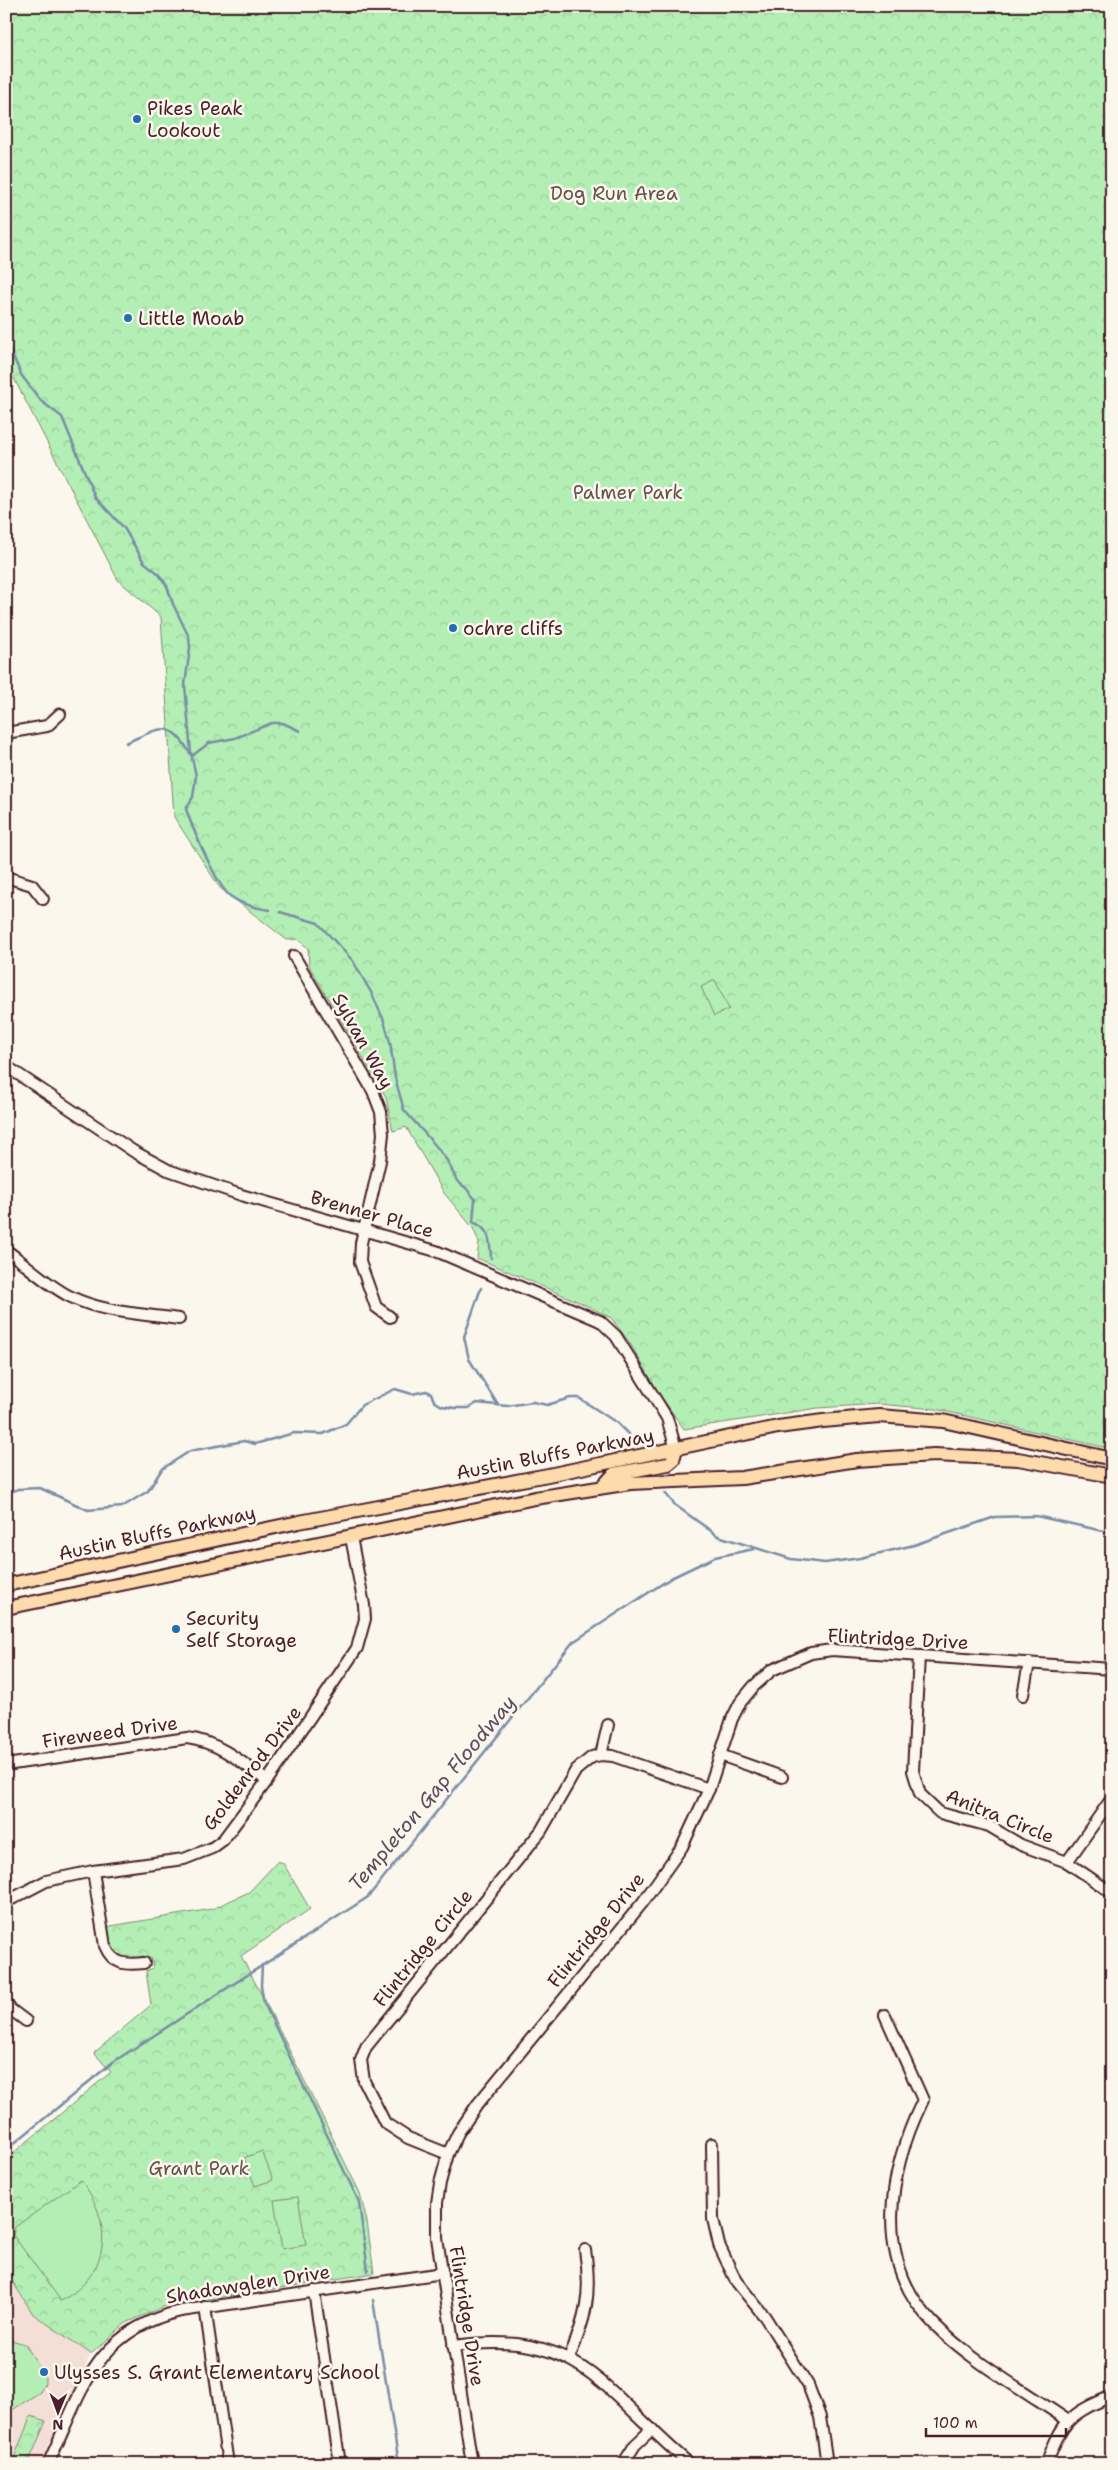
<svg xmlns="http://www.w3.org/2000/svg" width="1118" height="2470" font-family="'Shantell Sans',sans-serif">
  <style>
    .built { fill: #f3dfd5 }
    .forest { fill: url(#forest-crowns); stroke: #7e8770 }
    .pitch { fill: #b3efb4; stroke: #7e8770 }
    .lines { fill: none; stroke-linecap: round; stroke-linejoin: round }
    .stream { stroke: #798da7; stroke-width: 2.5 }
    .minor-casing { stroke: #4a1f2b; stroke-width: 14 }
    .major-casing { stroke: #4a1f2b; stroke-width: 16 }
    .minor { stroke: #fbf7ec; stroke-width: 10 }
    .major { stroke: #fedbac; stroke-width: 12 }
    .poi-dot { fill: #1f6fb2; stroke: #fbf7ec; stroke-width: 2 }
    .labels { text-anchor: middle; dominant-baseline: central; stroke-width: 5; stroke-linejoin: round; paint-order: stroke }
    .poi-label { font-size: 19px; fill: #4a1f2b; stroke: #fbf7ec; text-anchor: start }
    .park-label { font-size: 19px; fill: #64534d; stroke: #fbf7ec }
    .street-label { font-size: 19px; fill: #4a1f2b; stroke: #fbf7ec }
    .water-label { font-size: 20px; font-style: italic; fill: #5e4d5e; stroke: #fbf7ec }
  </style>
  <defs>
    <pattern id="forest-crowns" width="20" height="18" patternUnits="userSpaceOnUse" patternTransform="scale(1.25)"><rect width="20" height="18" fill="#b3efb4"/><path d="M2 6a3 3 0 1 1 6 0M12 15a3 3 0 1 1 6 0" fill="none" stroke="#9bcc9b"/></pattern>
  </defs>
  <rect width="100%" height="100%" fill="#fbf7ec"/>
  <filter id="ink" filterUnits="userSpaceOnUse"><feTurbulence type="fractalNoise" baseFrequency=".02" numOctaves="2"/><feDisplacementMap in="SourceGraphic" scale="10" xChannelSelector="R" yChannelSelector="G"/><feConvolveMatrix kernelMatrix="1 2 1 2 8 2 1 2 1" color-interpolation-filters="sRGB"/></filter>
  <g filter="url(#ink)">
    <!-- built -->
    <polygon class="built" points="6,2271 33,2314 91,2354 39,2464 6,2464"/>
    <!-- forest -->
    <g class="forest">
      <polygon points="6,6 1112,6 1112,1449 935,1409 878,1404 818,1408 684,1429 660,1395 630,1343 611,1318 588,1306 477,1258 479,1242 473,1228 444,1193 406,1127 393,1131 386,1097 309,966 308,948 297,939 287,940 220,888 174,817 161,617 118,580 6,363"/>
      <polygon points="278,1861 283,1863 310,1909 241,1956 266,2003 360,2193 367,2222 374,2273 165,2306 126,2323 91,2354 33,2314 6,2271 6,2159 111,2072 94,2053 151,2005 146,1971 153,1968 152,1959 143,1956 130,1960 115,1957 108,1946 105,1927 212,1909 249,1892"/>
      <polygon points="31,2416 46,2421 28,2464 13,2460"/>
    </g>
    <!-- pitch -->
    <g class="pitch">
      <polygon points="715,980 729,1009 714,1016 701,987"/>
      <polygon points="262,2151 273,2180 255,2186 244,2158"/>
      <path d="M81,2180C113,2223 112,2272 61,2301L13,2235L15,2227Z"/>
      <polygon points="298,2197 306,2245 282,2249 274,2200"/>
      <polygon points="11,2340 25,2344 45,2376 45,2383 40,2392 6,2414 6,2343"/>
    </g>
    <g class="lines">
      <!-- stream -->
      <g class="stream">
        <path d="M6,342L22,376L41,401L62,417L95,497L124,528L144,562L158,573L167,586L173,604L189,637L190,648L185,685L191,753L196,776L193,797L186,809C192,827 217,886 230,896C242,905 255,908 270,910"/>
        <path d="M126,743C158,729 169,717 190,753"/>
        <polyline points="192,756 209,743 235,738 272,723 283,723 300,731"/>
        <path d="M280,912L318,923L353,961L372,994L384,1021L390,1042L395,1078L404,1110L436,1146L448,1162L457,1181L466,1188L475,1199L473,1222C490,1229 490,1240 491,1258"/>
        <polyline points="481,1288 464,1337 469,1359 498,1405"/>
        <polyline points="665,1493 675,1505 718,1536 791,1559 825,1563 860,1558 914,1545 995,1517 1036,1516 1112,1533"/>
        <polyline points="6,1494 18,1489 40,1488 88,1510 122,1507 148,1491 162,1469 190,1451 244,1441 255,1444 294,1433 323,1434 346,1424 362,1405 395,1389 412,1394 426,1391 431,1393 434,1401 442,1406 455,1408 469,1408 477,1403 507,1406 533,1402 547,1405 570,1398 579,1398 617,1423 630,1436"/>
        <polyline points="262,1965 261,1986 264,2003 359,2202 368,2271"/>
        <polyline points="6,2150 113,2062 368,1897 573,1642 671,1578 715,1557 754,1549"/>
        <polyline points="373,2300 399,2464"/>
      </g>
      <!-- minor casing -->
      <g class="minor-casing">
        <g id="minor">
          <polyline points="6,733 47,726 60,714"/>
          <polyline points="6,877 32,885 43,899"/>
          <polyline points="294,956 373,1091 381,1112 383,1134 380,1161 361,1243 360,1262 376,1307 390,1317"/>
          <polyline points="6,1066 133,1151 168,1170 241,1195 436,1251 600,1321 616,1336 667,1418 676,1449"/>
          <path d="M6,1250C27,1265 46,1284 69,1296C103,1313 142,1314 179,1319"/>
          <polyline points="919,1656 913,1771 920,1794 940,1813 989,1826 1021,1845 1067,1862 1112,1893"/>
          <polyline points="1023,1695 1029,1663"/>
          <polyline points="601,1755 608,1725"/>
          <polyline points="720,1755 782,1777"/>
          <path d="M6,1765L187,1738C219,1742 242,1762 267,1781"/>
          <polyline points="1067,1862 1112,1798"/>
          <path d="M93,1871L105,1946C113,1965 126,1965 144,1963"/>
          <polyline points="6,1902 46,1881 93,1871 184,1859 212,1848 223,1840 267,1781 357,1648 365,1619 364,1605 351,1537"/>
          <polyline points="6,2003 10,2009 26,2021"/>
          <path d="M885,2015L923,2100C888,2172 872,2261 934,2324C972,2362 1023,2390 1067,2420"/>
          <polyline points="712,2144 713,2219 719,2245 736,2281 765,2317 808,2385 820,2417 827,2464"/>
          <polyline points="448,2154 408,2138 385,2123 364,2081 361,2060 366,2047 541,1831 576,1770 592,1757 601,1755 613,1756 709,1789"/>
          <polyline points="314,2291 340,2464"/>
          <polyline points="205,2307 228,2464"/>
          <path d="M453,2346C583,2328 602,2391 690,2464"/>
          <path d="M569,2358C586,2319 592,2293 585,2250"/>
          <path d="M48,2464C82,2392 94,2331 181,2311L443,2273"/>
          <polyline points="472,2464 437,2238 437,2203 440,2183 448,2154 458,2133 477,2105 643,1902 682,1847 709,1789 732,1719 740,1703 754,1686 772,1670 811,1653 832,1650 1112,1669"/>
          <polyline points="623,2464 635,2445 652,2429"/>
          <path d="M1046,2464C1063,2420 1069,2414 1112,2396"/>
        </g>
      </g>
      <!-- major casing -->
      <g class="major-casing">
        <g id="major">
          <polyline points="603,1486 614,1474 668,1464 673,1460 676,1449"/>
          <polyline points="6,1585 299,1522 548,1475 778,1427 823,1421 879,1416 943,1421 1112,1459"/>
          <polyline points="6,1608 535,1498 630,1483 742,1478 857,1460 934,1455 1018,1459 1112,1476"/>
        </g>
      </g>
      <!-- minor -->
      <use href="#minor" class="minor"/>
      <!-- major -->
      <use href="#major" class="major"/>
    </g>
  </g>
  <!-- markers -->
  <g class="poi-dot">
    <circle cx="137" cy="119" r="5"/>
    <circle cx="128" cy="318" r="5"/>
    <circle cx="453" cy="628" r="5"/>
    <circle cx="176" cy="1629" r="5"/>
    <circle cx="44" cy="2372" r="5"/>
  </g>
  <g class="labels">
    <!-- poi labels -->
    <g class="poi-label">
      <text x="147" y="108">Pikes Peak<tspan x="147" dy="22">Lookout</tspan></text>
      <text x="138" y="318">Little Moab</text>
      <text x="463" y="628">ochre cliffs</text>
      <text x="186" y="1618">Security<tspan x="186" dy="22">Self Storage</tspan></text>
      <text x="54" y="2372">Ulysses S. Grant Elementary School</text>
    </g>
    <!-- park labels -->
    <g class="park-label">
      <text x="614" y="193">Dog Run Area</text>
      <text x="628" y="492">Palmer Park</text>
      <text x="199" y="2168">Grant Park</text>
    </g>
    <!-- street labels -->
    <g class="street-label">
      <text transform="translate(363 1041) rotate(61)">Sylvan Way</text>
      <text transform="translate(372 1214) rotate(16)">Brenner Place</text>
      <text transform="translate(555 1454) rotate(-11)">Austin Bluffs Parkway</text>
      <text transform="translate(157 1533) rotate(-12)">Austin Bluffs Parkway</text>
      <text transform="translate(898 1639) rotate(3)">Flintridge Drive</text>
      <text transform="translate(110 1732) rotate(-8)">Fireweed Drive</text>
      <text transform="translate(252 1768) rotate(-53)">Goldenrod Drive</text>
      <text transform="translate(1000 1816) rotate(22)">Anitra Circle</text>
      <text transform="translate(596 1930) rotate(-51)">Flintridge Drive</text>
      <text transform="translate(423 1948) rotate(-51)">Flintridge Circle</text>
      <text transform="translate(248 2284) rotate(-9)">Shadowglen Drive</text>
      <text transform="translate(467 2316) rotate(81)">Flintridge Drive</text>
    </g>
    <!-- water labels -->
    <g class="water-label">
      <text transform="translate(432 1793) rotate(-50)">Templeton Gap Floodway</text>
    </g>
  </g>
  <!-- margin -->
  <rect width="1118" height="2470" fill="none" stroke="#fbf7ec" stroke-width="25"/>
  <rect x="12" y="12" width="1093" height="2445" fill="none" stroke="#4a1f2b" stroke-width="2" filter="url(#ink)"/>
  <!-- north arrow -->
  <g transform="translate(58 2412) rotate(181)" stroke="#fbf7ec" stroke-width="4" paint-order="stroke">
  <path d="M0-4L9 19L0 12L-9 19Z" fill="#4a1f2b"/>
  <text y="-8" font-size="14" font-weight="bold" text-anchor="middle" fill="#4a1f2b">N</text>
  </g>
  <!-- scale -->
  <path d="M926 2428v8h140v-8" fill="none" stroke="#4a1f2b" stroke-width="2.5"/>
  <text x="933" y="2428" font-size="15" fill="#4a1f2b" stroke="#fbf7ec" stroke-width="4" paint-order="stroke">100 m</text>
</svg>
